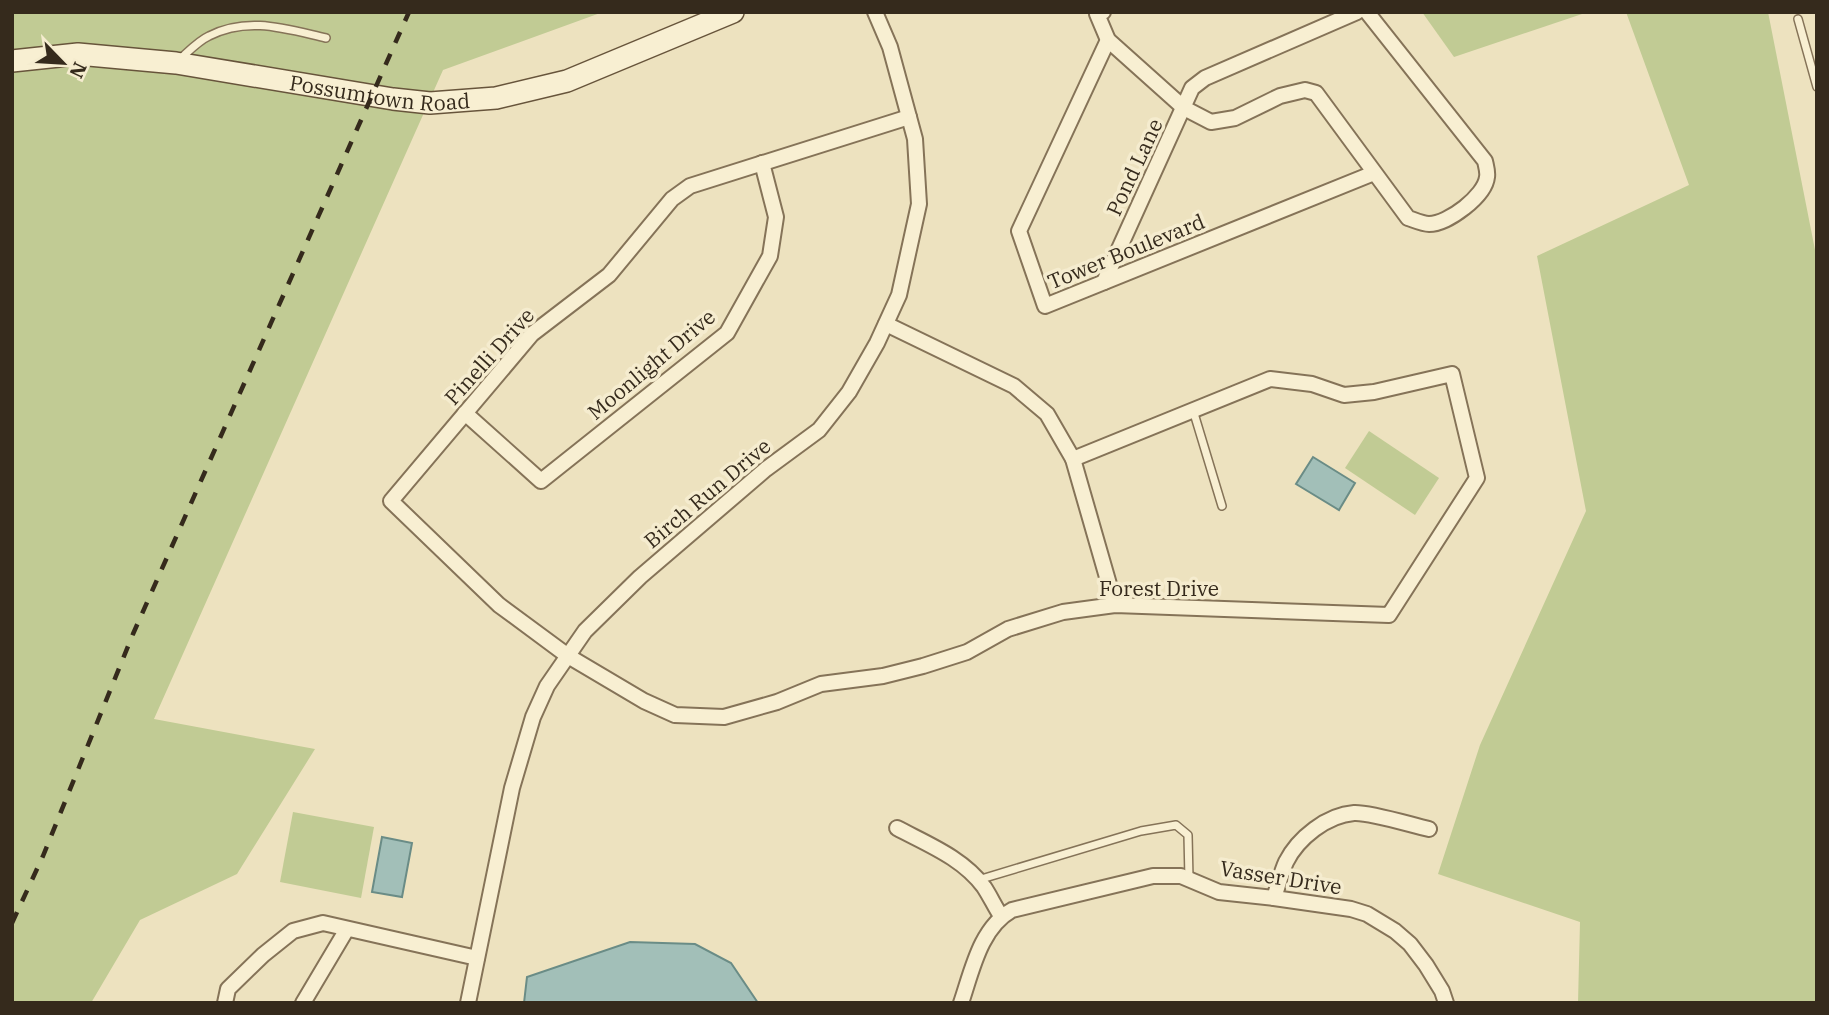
<svg xmlns="http://www.w3.org/2000/svg" width="1829" height="1015" font-family="'IBM Plex Serif',serif">
  <style>
    .green { fill: #c1cb94 }
    .water { fill: #a2bfb8; stroke: #6a8c86; stroke-width: 2 }
    .lines { fill: none; stroke-linecap: round; stroke-linejoin: round }
    .service-casing { stroke: #857358; stroke-width: 10 }
    .minor-casing { stroke: #857358; stroke-width: 18 }
    .secondary-casing { stroke: #67543b; stroke-width: 24 }
    .service { stroke: #f8efd2; stroke-width: 7 }
    .minor { stroke: #f8efd2; stroke-width: 14 }
    .secondary { stroke: #f8efd2; stroke-width: 21 }
    .rail { stroke: #352a1c; stroke-width: 4.5; stroke-dasharray: 12 12; stroke-linecap: butt }
    .labels { text-anchor: middle; dominant-baseline: central; stroke-width: 7; stroke-linejoin: round; paint-order: stroke }
    .street-label { font-size: 21px; fill: #352a1c; stroke: #f5eccf }
  </style>
  <rect width="100%" height="100%" fill="#ede2bf"/>
  <!-- green -->
  <g class="green">
    <polygon points="12,12 603,12 443,70 154,719 315,749 237,874 140,920 91,1003 12,1003"/>
    <polygon points="1422,12 1588,12 1454,57"/>
    <polygon points="1626,12 1768,12 1817,260 1817,1003 1578,1003 1580,922 1438,874 1480,745 1586,511 1537,256 1689,185"/>
    <polygon points="1369,431 1439,478 1415,515 1345,468"/>
    <polygon points="293,812 374,827 361,898 280,882"/>
  </g>
  <!-- water -->
  <g class="water">
    <polygon points="1313,457 1355,483 1339,510 1296,484"/>
    <polygon points="382,837 412,843 402,897 372,892"/>
    <polygon points="630,942 695,944 731,963 758,1003 524,1003 527,977"/>
  </g>
  <g class="lines">
    <!-- service casing -->
    <g class="service-casing">
      <g id="service">
        <polyline points="1798,19 1817,87"/>
        <path d="M179,60C188,52 198,41 209,36C248,16 286,29 326,38"/>
        <polyline points="1193,410 1222,506"/>
        <polyline points="978,880 1141,831 1176,825 1188,835 1189,879"/>
      </g>
    </g>
    <!-- minor casing -->
    <g class="minor-casing">
      <g id="minor">
        <path d="M1103,12L1097,14L1108,40L1184,108L1211,122L1235,118L1280,96L1305,90L1316,93L1408,218C1414,220 1423,224 1429,224C1448,224 1485,196 1487,177C1488,172 1486,166 1485,161L1367,12"/>
        <polyline points="1108,40 1019,231 1045,306 1374,173"/>
        <polyline points="909,117 690,186 672,199 609,275 532,334 391,501 499,605 568,656 644,701 675,715 724,717 777,702 821,684 883,676 923,666 967,652 1008,629 1063,612 1115,605 1389,615 1477,478 1452,374 1374,392 1344,395 1312,384 1270,379 1073,459"/>
        <polyline points="1104,282 1192,88 1205,78 1357,12"/>
        <polyline points="886,324 1014,386 1047,414 1073,459 1115,605"/>
        <polyline points="465,413 541,481 727,333 770,256 776,217 762,163"/>
        <path d="M897,828C927,844 963,858 984,887C990,896 995,907 1001,916"/>
        <path d="M1274,898C1278,886 1281,873 1286,862C1298,838 1327,815 1354,813C1370,812 1411,825 1429,829"/>
        <polyline points="225,1003 228,989 263,955 293,931 323,923 477,958"/>
        <polyline points="303,1003 347,929"/>
        <polyline points="468,1003 512,788 533,717 547,686 585,631 640,577 766,469 819,430 849,392 877,343 899,295 919,204 915,139 890,47 875,12"/>
        <path d="M961,1003C972,971 980,928 1012,910L1153,876H1181L1219,892L1274,898L1351,909L1367,914L1395,931L1410,944L1426,965L1442,991L1446,1003"/>
      </g>
    </g>
    <!-- secondary casing -->
    <g class="secondary-casing">
      <g id="secondary">
        <path id="s1" d="M12,61L78,54L176,63L393,99L430,103L496,98L567,81L733,12"/>
      </g>
    </g>
    <!-- service -->
    <use href="#service" class="service"/>
    <!-- minor -->
    <use href="#minor" class="minor"/>
    <!-- secondary -->
    <use href="#secondary" class="secondary"/>
    <!-- rail -->
    <polyline class="rail" points="12,923 43,856 133,634 409,12"/>
  </g>
  <g class="labels">
    <!-- street labels -->
    <g class="street-label">
      <text stroke="none"><textPath href="#s1" startOffset="371">Possumtown Road</textPath></text>
      <text transform="translate(1134 167) rotate(-65)">Pond Lane</text>
      <text transform="translate(1126 251) rotate(-22)">Tower Boulevard</text>
      <text transform="translate(489 356) rotate(-48)">Pinelli Drive</text>
      <text transform="translate(651 364) rotate(-40)">Moonlight Drive</text>
      <text transform="translate(707 493) rotate(-40)">Birch Run Drive</text>
      <text x="1159" y="588">Forest Drive</text>
      <text transform="translate(1281 877) rotate(9)">Vasser Drive</text>
    </g>
  </g>
  <!-- border -->
  <rect width="1829" height="1015" fill="none" stroke="#352a1c" stroke-width="28"/>
  <!-- north arrow -->
  <g transform="translate(63 63) rotate(115)" stroke="#f5eccf" stroke-width="5" paint-order="stroke">
  <path d="M0-5L12 26L0 18L-12 26Z" fill="#352a1c"/>
  <text y="-10" font-size="19" font-weight="bold" text-anchor="middle" fill="#352a1c">N</text>
  </g>
</svg>
